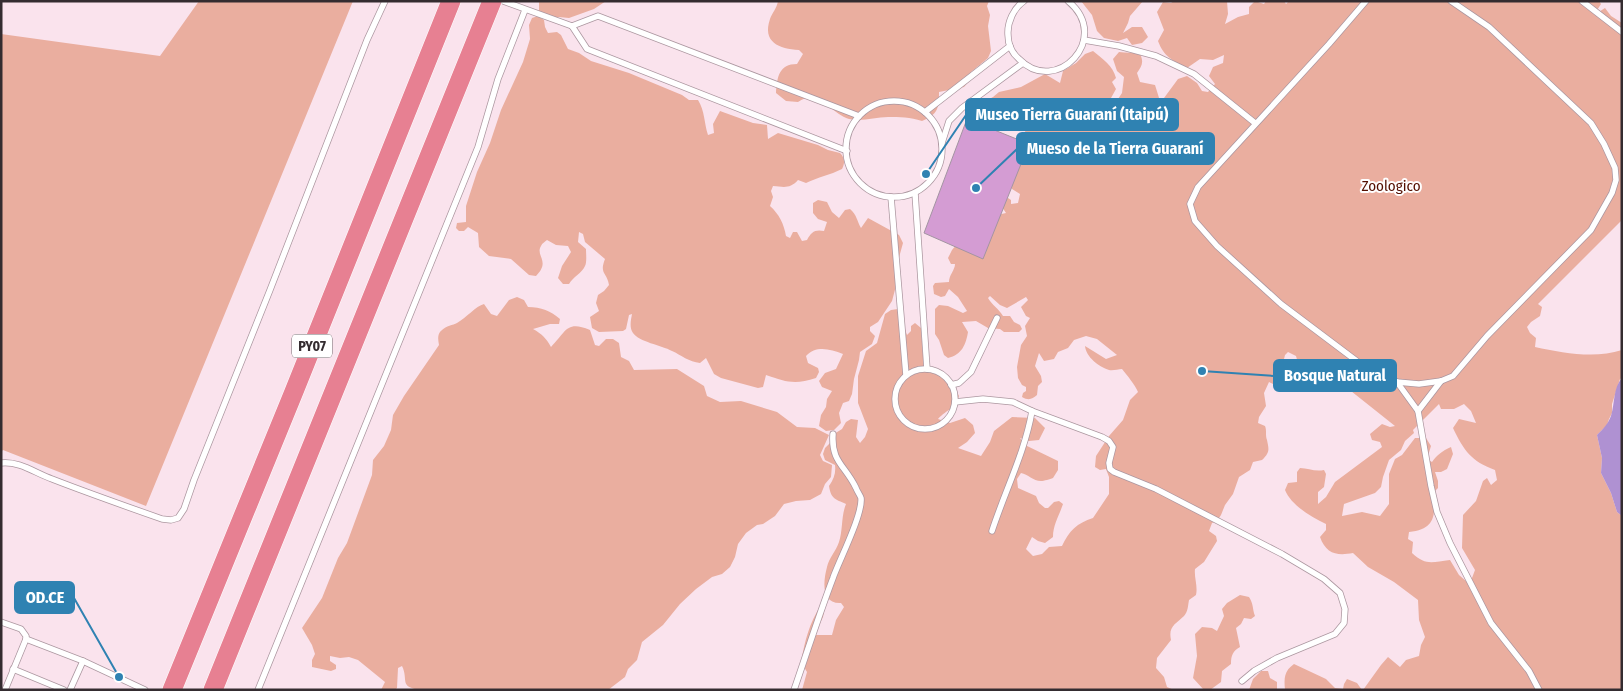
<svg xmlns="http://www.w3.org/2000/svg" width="1623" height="691" font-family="'Fira Sans Condensed',sans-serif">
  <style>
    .green { fill: #eaae9f; fill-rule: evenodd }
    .water { fill: #af91d2 }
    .building { fill: #d49cd3; stroke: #a394a2 }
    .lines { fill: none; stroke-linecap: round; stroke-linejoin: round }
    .service-casing { stroke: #ac97a0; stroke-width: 7 }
    .trunk-casing { stroke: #fff; stroke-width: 20 }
    .service { stroke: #fff; stroke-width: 5.5 }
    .trunk { stroke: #e78092; stroke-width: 19 }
    .labels { text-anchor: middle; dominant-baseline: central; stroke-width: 4; stroke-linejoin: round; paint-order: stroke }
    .shield { fill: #fff; stroke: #716b6e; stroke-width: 1 }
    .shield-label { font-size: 14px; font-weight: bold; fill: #342c30 }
    .park-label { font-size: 15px; fill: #540f01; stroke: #fff }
    .leader { fill: none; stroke: #2f82b2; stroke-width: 2 }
    .callout-dot { fill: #2f82b2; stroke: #fff; stroke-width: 2 }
    .callout { fill: #2f82b2; stroke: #2f82b2; stroke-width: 2 }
    .callout-label { font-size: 16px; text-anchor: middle; font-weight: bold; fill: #fff }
  </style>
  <rect width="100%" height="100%" fill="#fae3ed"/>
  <!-- green -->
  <g class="green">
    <polygon points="199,1 353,1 146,506 3,450 1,452 1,34 160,56"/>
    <polygon points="539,1 606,1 594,9 569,18 559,17 546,19 539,11"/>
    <path d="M778,1H989L987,6L990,15L988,26L991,51L988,58L971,72L970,80L964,87L939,92C939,109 938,114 922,121C910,117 900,117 888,117C875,117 862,122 849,119C830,113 819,87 798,102L786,101L776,93C777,77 779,64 797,64L803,54L799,50C779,49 762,42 770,19C772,13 777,8 778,1Z"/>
    <polygon points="1081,1 1143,1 1130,16 1128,23 1123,33 1132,27 1142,27 1148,37 1142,43 1132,45 1127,38 1118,41 1104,38 1097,31 1092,15"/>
    <path d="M1174,1H1227L1228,14L1225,24L1238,17L1249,14V7L1255,1L1264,4L1266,1H1284L1286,4L1289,1H1599L1601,4L1594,15L1605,8L1611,16L1622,23V220L1538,304L1542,307L1540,316L1531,322L1527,327L1530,333L1536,338L1535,347C1563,353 1595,359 1622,350V378L1620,379L1612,404V413L1609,419L1607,425L1597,435L1602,458L1601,473L1611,493L1617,512L1622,516V690H1363L1381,665L1388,657L1400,667L1406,660L1419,656L1421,645L1425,637L1419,620L1418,600L1394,582L1368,567L1353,553C1337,556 1326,554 1320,537L1326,530V524C1311,517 1291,505 1285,490L1288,483L1297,482V472L1300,468C1308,468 1315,472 1324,470L1326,474L1324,487L1318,492V504L1326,497L1335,482L1382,447L1380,442L1372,440L1370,434L1382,424L1390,427L1395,426L1317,364L1315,367L1307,370C1304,377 1302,380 1294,380L1290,376L1298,363L1296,356L1288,352L1285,355L1278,383L1273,384L1269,382L1264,393L1266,406L1259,417L1258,423L1265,426C1267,431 1265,435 1267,440C1269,450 1270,452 1262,460L1253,462L1250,470L1239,477L1233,494L1225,505L1221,515L1217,521L1212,523L1209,531L1216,536L1217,541L1204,562L1195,569C1194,578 1198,586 1196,595L1189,600C1188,605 1188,612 1184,616C1176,624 1168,626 1171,640L1157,658L1156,668L1164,677L1167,687L1174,690H802L807,672L801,662C805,640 809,624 821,605L825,607L823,617L814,635H832L836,620L844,607L841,603C821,604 823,582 827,567C829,558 836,551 839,542C843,530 841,516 846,504C835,499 831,499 829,486C834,479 836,473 835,465L825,460L823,454L825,448L830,443L834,434L842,429L846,422L851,419L858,420L856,437L860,443L865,437L868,429L858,403V376L866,351L877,343L885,314L891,310L898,309L907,335L911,331V326L915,323L921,328L924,369C941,372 952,379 959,396C954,411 948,408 938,419L950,423L965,418L973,425L975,433L967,442L958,448L981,456L990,442L994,431L1012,417L1035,418L1045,428L1039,440L1029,441L1020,438L1025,445L1058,461V470L1053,478C1050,479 1044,481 1041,481C1033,481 1028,474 1021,473L1017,479L1018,488L1036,496L1039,503L1045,508H1048L1054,502L1059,501L1063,504C1059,516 1053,525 1053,537L1045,543L1038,541L1032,537L1026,549L1033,556L1042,554L1049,547L1062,546C1069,531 1077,523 1093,518L1109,494V477L1106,469L1100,470L1095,467L1096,456L1109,436L1123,420L1130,400L1138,392C1135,385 1127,375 1122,369C1118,369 1113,371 1109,370C1099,367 1086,357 1085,346L1106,359L1117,355L1097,339L1086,336L1074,340L1068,348L1058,352L1054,359L1044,361L1039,353L1035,366L1041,376L1042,382L1038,386L1037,395C1032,399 1029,401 1022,397L1023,393L1026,391V387L1022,385L1018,378L1017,367L1021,345L1027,336L1025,326L1030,318L1026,316L1021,307L1028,300L1026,297L1007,308L1000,305L990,296L988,298C992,305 999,309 1003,316H1010L1014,322L1020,325L1022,329L1019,332H1004L1000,329L988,328L976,321L962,322L968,332C966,344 962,355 948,358L944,355L939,340L935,334V309L939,305L948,306L963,313L967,311L958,297L949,289L945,296L941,297L934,294L933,286L935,283L949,282C949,275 955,270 955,264H951L948,258L952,250L957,244L997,215L1006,213L1002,207L1004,201L1008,198L1011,200V204L1018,203L1020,194L1012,189L1010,175L1023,146L1021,136L1031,125L1026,116L1027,110L1022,106L1021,99H1018L1014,108L1016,124L1012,126L1006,123C993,131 983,124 973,116L974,107L993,97L999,92L1021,87L1045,74L1060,83L1063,71L1076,63L1085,54L1093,51C1103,59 1113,66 1116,78L1112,82L1116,89L1111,98L1118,99L1122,93L1124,77L1117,71L1113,59L1119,52C1126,53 1133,52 1140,54C1144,62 1142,66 1137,73L1140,82L1155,85L1160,101L1164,98L1178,79L1187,76L1197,83L1202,91L1208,92L1215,84L1209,76L1213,67L1223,63L1224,55L1213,60L1200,59L1187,68C1172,60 1164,57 1158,41L1164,30L1157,12L1163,2L1171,3ZM1439,404L1441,409H1454L1464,404L1471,411L1476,423L1459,419L1453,428C1464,451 1471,461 1495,470L1497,480L1491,485L1487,478L1483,481L1476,501L1463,515L1462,548L1475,570L1472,578L1466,581L1459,575L1450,560C1432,562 1426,566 1412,553L1413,542L1408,539L1409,532C1436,529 1435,516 1434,492L1438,488V481L1435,472H1441L1447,469L1453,454L1451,447C1442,451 1437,455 1432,462L1427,459L1431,446L1426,438H1415L1402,455L1395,459L1389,474V504L1380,516L1362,512L1342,516L1344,504L1375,493L1381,487L1383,477L1389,460L1401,450L1405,441L1414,433L1413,430Z"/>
    <path d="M538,16L544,20L545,27L548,33L557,32L561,35L568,49L579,53L591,61L629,73L682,95L689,100H698C705,111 704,123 708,135L714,133L713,124L720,111L753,123L767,125L768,139L778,133L818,145L828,150L840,153C845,158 845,163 842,169C830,175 818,177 806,183L798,180C790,189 784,187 773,186L771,191L773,197L770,206C779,214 784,224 786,236L790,238L793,232H797L802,241L807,240C811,232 815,229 824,231L827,222L818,219L813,213V203L818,200L827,202L832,212L839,218L845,210L850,209C857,215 857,221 861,228L868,218L899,235L903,243L895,272L896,286L892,301L878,322L870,327V331L875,336L872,344L860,352L859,360L854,379L852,394L849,401L843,403L839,413L841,423L834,430L826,431L819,426L821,415L826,407L827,399L832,391L822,387L819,381L825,373L836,369L843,354C830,349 816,345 806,356L808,363L818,368L819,372L816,378C795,385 786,382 766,375L763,387L758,388L721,378L714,374L706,358L700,363C689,362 681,355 672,351C661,345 639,342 633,333C629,327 631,320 632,314L629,315L626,329L623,331L599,332L592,328L590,317L599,311L596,303L598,295L604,291L609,285C607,272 599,274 605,259L585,242L583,234L579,232L578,242L586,249C586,254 587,262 585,266C582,273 573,277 569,284H563L558,278L562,266L571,252L568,246L556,245L547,240C545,242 542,243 541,246C535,256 551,261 536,276L529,275L511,259L489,256L479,247L478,233L468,227L464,231H459L456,228L457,223L466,222V206L477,172L490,143L501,110L523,62L530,39L529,25L532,18Z"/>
    <path d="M517,297L524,300L528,307C541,307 551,311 560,319L559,324H550L533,329C542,334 546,338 551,347C566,332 566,320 590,330L595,345L599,346L606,339H613L619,343L621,357L629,361L634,370L677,369L704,386L707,396L720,402L741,401L777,412L797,427L815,428L829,435L820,455L823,461L832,465L831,477L825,484L821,494L810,500L796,501L784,504L775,516L763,524L757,525L746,533L738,544L735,557L730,567L722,574L712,577L696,589L680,604L663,625L642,642L637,660L628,669L625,677L608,690H421C398,687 409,680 402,666L398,668L397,688L395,690H381L385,682L358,660L349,657L340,658L330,656V661L336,665V669L331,671L312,667V660L315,654L312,645L302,628L322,598L338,558L347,543L372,475L373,460L384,446L391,430L393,415L404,396L439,345C438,339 437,334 442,330C446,326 453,325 457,323C466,318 476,306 484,304L491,314L497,316L509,300Z"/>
    <path d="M1240,595L1249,597C1254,605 1252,608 1255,616L1251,619L1244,618L1241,624L1236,628L1240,647C1233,651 1231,655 1231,664L1222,671L1221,682L1210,690H1204L1193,678L1197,656L1195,634L1202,627L1212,628L1217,631L1224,616L1222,609L1227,603Z"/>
    <path d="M1294,664L1326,679L1335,688L1343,689L1344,684L1347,679L1357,683L1362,690H1285C1284,678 1284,671 1294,664Z"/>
    <polygon points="1261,671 1268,671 1270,678 1277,682 1277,690 1249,690 1253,679"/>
  </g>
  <!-- water -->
  <path class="water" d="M1622,378V516L1617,512L1611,493L1601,473L1602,458L1597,435C1603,429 1608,424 1611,416C1615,403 1613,388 1622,378Z"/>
  <!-- building -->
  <polygon class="building" points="967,119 1029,144 983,259 924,233"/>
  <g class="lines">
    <!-- service casing -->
    <g class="service-casing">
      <g id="service">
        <polyline points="503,1 572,26 587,49 847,151"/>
        <path d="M1024,1C1014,8 1007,22 1008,35C1008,44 1012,53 1019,59C1056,97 1113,38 1068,1"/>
        <polyline points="1366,1 1329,44 1198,187 1190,204 1195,221 1217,246 1281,304 1358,362 1397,382 1419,384 1441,381 1453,376 1487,336 1591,230 1612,193 1616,180 1615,168 1604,144 1591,123 1489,27 1451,1"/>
        <polyline points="1582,1 1622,32"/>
        <polyline points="572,26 598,16 859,116"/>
        <polyline points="1084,40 1119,46 1156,56 1194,74 1255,123"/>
        <circle cx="894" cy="149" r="48"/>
        <polyline points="925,112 1010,46"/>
        <polyline points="942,143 949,121 962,108 1023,63"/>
        <polyline points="915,193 927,369"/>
        <polyline points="891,197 906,375"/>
        <circle cx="925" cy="399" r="30"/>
        <polyline points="1397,382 1418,411 1431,486 1437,512 1450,543 1491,623 1529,671 1539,690"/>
        <polyline points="951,385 959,383 971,372 997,318"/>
        <path d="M955,402L983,399L1013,402L1032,411C1025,452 1005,491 992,531"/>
        <polyline points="1032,411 1102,437 1109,441 1113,447 1109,463 1110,469 1114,472 1156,489 1282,554 1324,579 1340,593 1345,609 1344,623 1335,634 1277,658 1254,671 1242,681"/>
        <polyline points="1418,411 1441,381"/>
        <path d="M1,463C20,461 35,473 52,479C88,493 125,506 162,519L171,520L178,518L184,509L194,480L270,290L367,40L385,1"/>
        <polyline points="1,622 21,629 26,636 26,639"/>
        <polyline points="13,669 64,690"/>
        <polyline points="5,690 26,639 83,661 145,690"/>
        <polyline points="70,690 83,661"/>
        <polyline points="258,690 478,147 498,79 525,10"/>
        <path d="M794,690C807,652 819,615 833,578C839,561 863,514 861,498C860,495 857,491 856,488C845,465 831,462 833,434"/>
      </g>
    </g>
    <!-- trunk casing -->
    <g class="trunk-casing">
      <g id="trunk">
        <polyline points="172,690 293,394 451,1"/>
        <polyline points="213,690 492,1"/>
      </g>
    </g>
    <!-- service -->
    <use href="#service" class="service"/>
    <!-- trunk -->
    <use href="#trunk" class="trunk"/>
  </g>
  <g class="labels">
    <!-- shield labels -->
    <rect class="shield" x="292" y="334.5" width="40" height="23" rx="4"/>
    <g class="shield-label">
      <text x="312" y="346">PY07</text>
    </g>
    <!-- park labels -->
    <g class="park-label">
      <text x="1391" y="186">Zoologico</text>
    </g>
  </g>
  <!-- callouts -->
  <path class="leader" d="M926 174L966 115M976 188L1017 149M1202 371L1274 376M119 677L74 598"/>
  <g class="callout-dot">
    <circle cx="926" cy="174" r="5"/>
    <circle cx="976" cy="188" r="5"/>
    <circle cx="1202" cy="371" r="5"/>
    <circle cx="119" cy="677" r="5"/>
  </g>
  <g class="callout">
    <rect x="966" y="99" width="212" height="31" rx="5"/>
    <rect x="1017" y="133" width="197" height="31" rx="5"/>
    <rect x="1274" y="360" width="122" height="31" rx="5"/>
    <rect x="15" y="582" width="59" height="31" rx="5"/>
  </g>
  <g class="callout-label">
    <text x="1072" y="120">Museo Tierra Guaraní (Itaipú)</text>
    <text x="1115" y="154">Mueso de la Tierra Guaraní</text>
    <text x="1335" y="381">Bosque Natural</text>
    <text x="45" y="603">OD.CE</text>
  </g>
  <!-- border -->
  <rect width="1623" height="691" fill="none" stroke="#342c30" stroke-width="5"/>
</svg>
